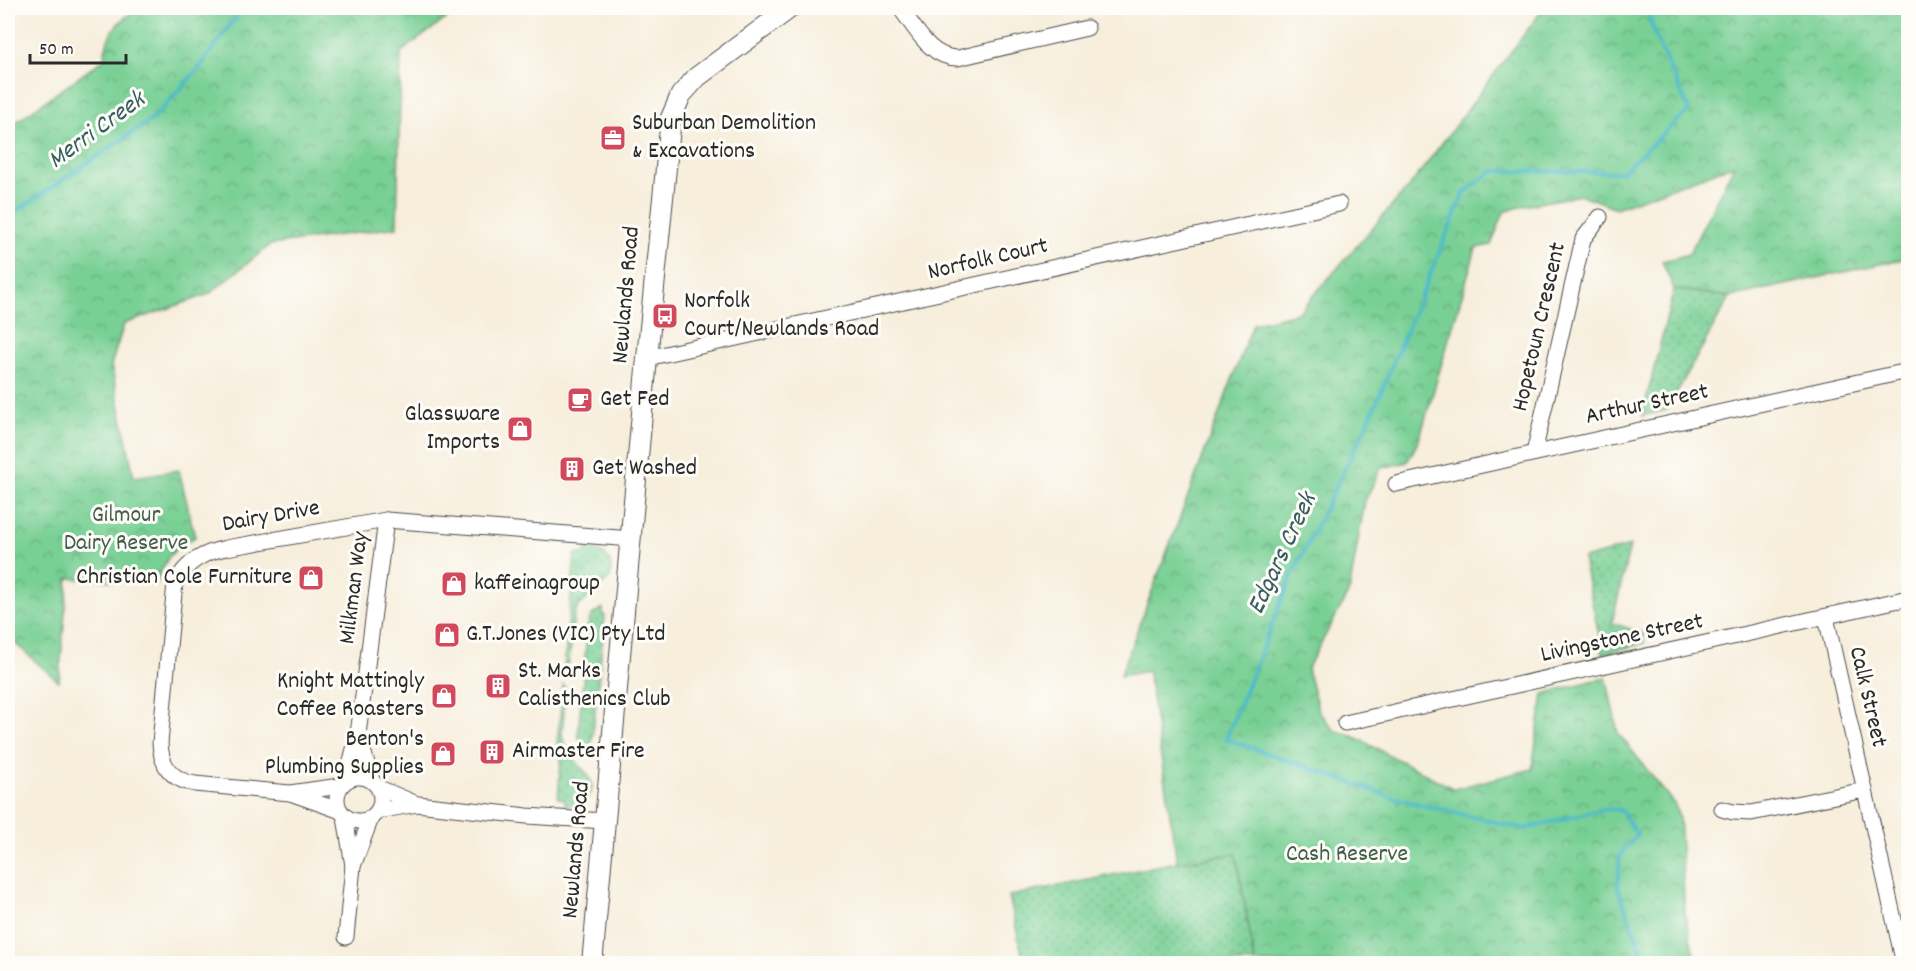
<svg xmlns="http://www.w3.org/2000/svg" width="1916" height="971" font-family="Dekko,sans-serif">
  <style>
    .grass { fill: url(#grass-dots); stroke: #527e60; stroke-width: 1.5 }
    .park { fill: url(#park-crowns); stroke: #527e60; stroke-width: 1.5 }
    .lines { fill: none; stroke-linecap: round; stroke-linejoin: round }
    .stream { stroke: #4ebbc8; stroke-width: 4 }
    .minor-casing { stroke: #4a4846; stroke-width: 17 }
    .tertiary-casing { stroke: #4a4846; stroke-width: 22 }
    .minor { stroke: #fff; stroke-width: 15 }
    .tertiary { stroke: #fff; stroke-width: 20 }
    .labels { text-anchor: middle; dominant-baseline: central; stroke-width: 6; stroke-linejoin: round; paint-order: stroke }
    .poi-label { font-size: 24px; fill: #2b2b2b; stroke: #fdfcf7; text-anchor: start }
    .street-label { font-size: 24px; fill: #2b2b2b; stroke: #fdfcf7 }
    .park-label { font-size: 24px; fill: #425d4b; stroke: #fdfcf7 }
    .water-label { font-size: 26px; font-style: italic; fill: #375d62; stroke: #fdfcf7 }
  </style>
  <defs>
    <pattern id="grass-dots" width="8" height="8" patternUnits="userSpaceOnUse" patternTransform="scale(1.5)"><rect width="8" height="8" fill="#79d095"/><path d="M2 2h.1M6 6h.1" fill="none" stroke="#63a97a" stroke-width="1.8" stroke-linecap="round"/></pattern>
    <pattern id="park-crowns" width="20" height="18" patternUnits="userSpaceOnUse" patternTransform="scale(1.5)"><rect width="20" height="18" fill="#79d095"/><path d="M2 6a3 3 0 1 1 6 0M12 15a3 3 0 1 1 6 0" fill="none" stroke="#63a97a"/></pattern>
  </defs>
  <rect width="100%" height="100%" fill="#fdfcf7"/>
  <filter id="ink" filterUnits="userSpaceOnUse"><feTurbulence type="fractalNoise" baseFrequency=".0167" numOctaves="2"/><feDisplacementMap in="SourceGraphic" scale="12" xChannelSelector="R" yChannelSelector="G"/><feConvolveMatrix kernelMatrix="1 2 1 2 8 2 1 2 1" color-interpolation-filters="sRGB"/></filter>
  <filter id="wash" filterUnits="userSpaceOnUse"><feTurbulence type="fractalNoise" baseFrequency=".008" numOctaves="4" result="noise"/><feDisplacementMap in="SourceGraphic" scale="24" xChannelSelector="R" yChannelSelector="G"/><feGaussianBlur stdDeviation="1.35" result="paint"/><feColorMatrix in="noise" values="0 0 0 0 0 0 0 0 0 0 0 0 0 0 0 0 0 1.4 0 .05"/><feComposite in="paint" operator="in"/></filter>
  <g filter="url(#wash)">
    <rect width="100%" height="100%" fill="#f7eedc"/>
    <!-- grass -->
    <g class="grass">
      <polygon points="1674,289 1730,297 1667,410 1642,416"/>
      <polygon points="1630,546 1612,623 1643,633 1644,643 1603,654 1583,559"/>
      <path d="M586,548C603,550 614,558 611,577L578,607L574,615L569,663L564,668L575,554H585Z"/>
      <polygon points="603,608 603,615 605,616 591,750 582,743 578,735 588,624 592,615"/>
      <path d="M563,685L566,690L562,733C564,748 573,758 583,769C586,773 590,776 591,781C596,797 578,807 565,805V799L558,798L562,748L557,744Z"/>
      <polygon points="1236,854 1255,963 1024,963 1009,896 1177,862"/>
    </g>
    <!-- park -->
    <g class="park">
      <path d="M139,8H461L401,52L397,227L270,245L209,294L124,324L111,365L134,477L179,470L195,537C171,548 165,560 156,584L68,578L59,682L8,637V128L104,59C107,31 116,23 139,8Z"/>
      <polygon points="1544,8 1908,8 1908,258 1730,297 1674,289 1662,261 1689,254 1734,165 1616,208 1581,195 1523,206 1504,212 1491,245 1476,248 1419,440 1407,462 1381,468 1365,501 1349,592 1307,669 1319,712 1334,730 1351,735 1454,789 1532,769 1543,694 1606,677 1618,733 1675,805 1679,817 1685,914 1696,963 1255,963 1236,854 1177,862 1148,671 1120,676 1253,324 1299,312 1412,183"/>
    </g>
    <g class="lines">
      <!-- stream -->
      <g class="stream">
        <polyline points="1646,8 1657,40 1689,110 1622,172 1493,171 1464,193 1370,418 1292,575 1226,739 1398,799 1524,829 1603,809 1621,810 1637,835 1620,854 1618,888 1646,964"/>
        <polyline points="8,217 154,118 198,69 243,8"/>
      </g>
    </g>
  </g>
  <g filter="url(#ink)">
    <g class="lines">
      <!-- minor casing -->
      <g class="minor-casing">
        <g id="minor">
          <path d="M900,8C915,27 930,59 958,58L1087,28"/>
          <polyline points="647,358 1339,204"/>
          <polyline points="1534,453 1583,239 1600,217"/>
          <polyline points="1396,484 1908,371"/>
          <polyline points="1826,617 1904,964"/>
          <polyline points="1345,723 1908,598"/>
          <polyline points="358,734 372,780"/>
          <circle cx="359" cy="799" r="22"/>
          <polyline points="346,780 358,734 386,520"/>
          <path d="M340,786L290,793L195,784C172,780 161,766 160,743L175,583C187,562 202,553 226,548L386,520L632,539"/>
          <polyline points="379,788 417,804 527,816 605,821"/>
          <polyline points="293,794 338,810"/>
          <polyline points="1722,809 1733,812 1751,813 1865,790"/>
          <polyline points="378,811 417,804"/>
          <polyline points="345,817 353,866"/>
          <polyline points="346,937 353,866 371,818"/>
        </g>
      </g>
      <!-- tertiary casing -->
      <g class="tertiary-casing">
        <polyline id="tertiary" points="592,964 647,358 671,118 681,95 697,77 790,8"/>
      </g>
      <!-- minor -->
      <use href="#minor" class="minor"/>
      <!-- tertiary -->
      <use href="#tertiary" class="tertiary"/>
    </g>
  </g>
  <!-- icons -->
  <defs>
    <g id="office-square" transform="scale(1.35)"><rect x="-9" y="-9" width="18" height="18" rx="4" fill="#d1495b" stroke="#fdfcf7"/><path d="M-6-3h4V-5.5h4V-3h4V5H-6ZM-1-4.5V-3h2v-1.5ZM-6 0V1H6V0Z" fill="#fff"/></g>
    <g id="bus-square" transform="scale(1.35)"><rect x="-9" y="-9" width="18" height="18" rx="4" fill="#d1495b" stroke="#fdfcf7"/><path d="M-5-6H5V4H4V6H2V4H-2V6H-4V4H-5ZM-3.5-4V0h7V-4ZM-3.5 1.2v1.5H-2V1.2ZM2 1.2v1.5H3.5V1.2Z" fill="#fff"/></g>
    <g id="cafe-square" transform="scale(1.35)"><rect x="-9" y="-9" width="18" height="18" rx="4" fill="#d1495b" stroke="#fdfcf7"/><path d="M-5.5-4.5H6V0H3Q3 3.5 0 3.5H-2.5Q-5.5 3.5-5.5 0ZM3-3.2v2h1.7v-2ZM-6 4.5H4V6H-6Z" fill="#fff"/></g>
    <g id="shop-square" transform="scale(1.35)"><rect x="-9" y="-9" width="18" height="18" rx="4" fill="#d1495b" stroke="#fdfcf7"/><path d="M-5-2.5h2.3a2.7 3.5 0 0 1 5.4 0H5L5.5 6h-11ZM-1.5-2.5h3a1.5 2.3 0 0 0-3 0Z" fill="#fff"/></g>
    <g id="building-square" transform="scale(1.35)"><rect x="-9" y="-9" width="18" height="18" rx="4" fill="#d1495b" stroke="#fdfcf7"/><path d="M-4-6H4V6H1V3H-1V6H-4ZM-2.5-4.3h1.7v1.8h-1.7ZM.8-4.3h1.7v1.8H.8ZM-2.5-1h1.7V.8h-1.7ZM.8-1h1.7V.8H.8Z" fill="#fff"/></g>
  </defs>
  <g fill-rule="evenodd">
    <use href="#office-square" x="613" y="138"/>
    <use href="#bus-square" x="665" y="316"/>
    <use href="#cafe-square" x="580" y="400"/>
    <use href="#shop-square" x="520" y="429"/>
    <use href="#building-square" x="572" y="469"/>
    <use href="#shop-square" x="311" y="578"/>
    <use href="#shop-square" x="454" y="584"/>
    <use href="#shop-square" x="447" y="635"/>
    <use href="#building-square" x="498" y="686"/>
    <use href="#shop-square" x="444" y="696"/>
    <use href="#building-square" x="492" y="752"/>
    <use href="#shop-square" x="443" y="754"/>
  </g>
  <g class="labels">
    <!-- poi labels -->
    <g class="poi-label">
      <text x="632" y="124">Suburban Demolition<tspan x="632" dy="28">&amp; Excavations</tspan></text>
      <text x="684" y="302">Norfolk<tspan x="684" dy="28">Court/Newlands Road</tspan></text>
      <text x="600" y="400">Get Fed</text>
      <text x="500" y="415" text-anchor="end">Glassware<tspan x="500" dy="28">Imports</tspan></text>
      <text x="592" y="469">Get Washed</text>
      <text x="292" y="578" text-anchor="end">Christian Cole Furniture</text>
      <text x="474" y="584">kaffeinagroup</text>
      <text x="466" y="635">G.T.Jones (VIC) Pty Ltd</text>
      <text x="518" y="672">St. Marks<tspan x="518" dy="28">Calisthenics Club</tspan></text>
      <text x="424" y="682" text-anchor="end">Knight Mattingly<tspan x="424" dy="28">Coffee Roasters</tspan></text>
      <text x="424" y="740" text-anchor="end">Benton's<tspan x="424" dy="28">Plumbing Supplies</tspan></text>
      <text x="512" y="752">Airmaster Fire</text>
    </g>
    <!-- street labels -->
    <g class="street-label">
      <text transform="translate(988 260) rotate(-13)">Norfolk Court</text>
      <text transform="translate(627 295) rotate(-85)">Newlands Road</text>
      <text transform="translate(1540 327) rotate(-77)">Hopetoun Crescent</text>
      <text transform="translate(1647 405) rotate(-12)">Arthur Street</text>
      <text transform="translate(271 517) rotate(-10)">Dairy Drive</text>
      <text transform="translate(355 588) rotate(-83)">Milkman Way</text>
      <text transform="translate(1622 639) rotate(-12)">Livingstone Street</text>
      <text transform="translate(1867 697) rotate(77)">Calk Street</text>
      <text transform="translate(577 850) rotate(-85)">Newlands Road</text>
    </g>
    <!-- park labels -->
    <g class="park-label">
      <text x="126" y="516">Gilmour<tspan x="126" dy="28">Dairy Reserve</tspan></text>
      <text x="1347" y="855">Cash Reserve</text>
    </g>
    <!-- water labels -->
    <g class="water-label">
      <text transform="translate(97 131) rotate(-36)">Merri Creek</text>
      <text transform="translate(1283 554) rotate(-65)">Edgars Creek</text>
    </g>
  </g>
  <!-- margin -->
  <rect width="1916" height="971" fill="none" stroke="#fdfcf7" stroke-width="30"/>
  <!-- scale -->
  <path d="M30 54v9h96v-9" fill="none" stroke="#2b2b2b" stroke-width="3"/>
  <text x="39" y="54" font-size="18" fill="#2b2b2b" stroke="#fdfcf7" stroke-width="4.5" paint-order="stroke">50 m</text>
</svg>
